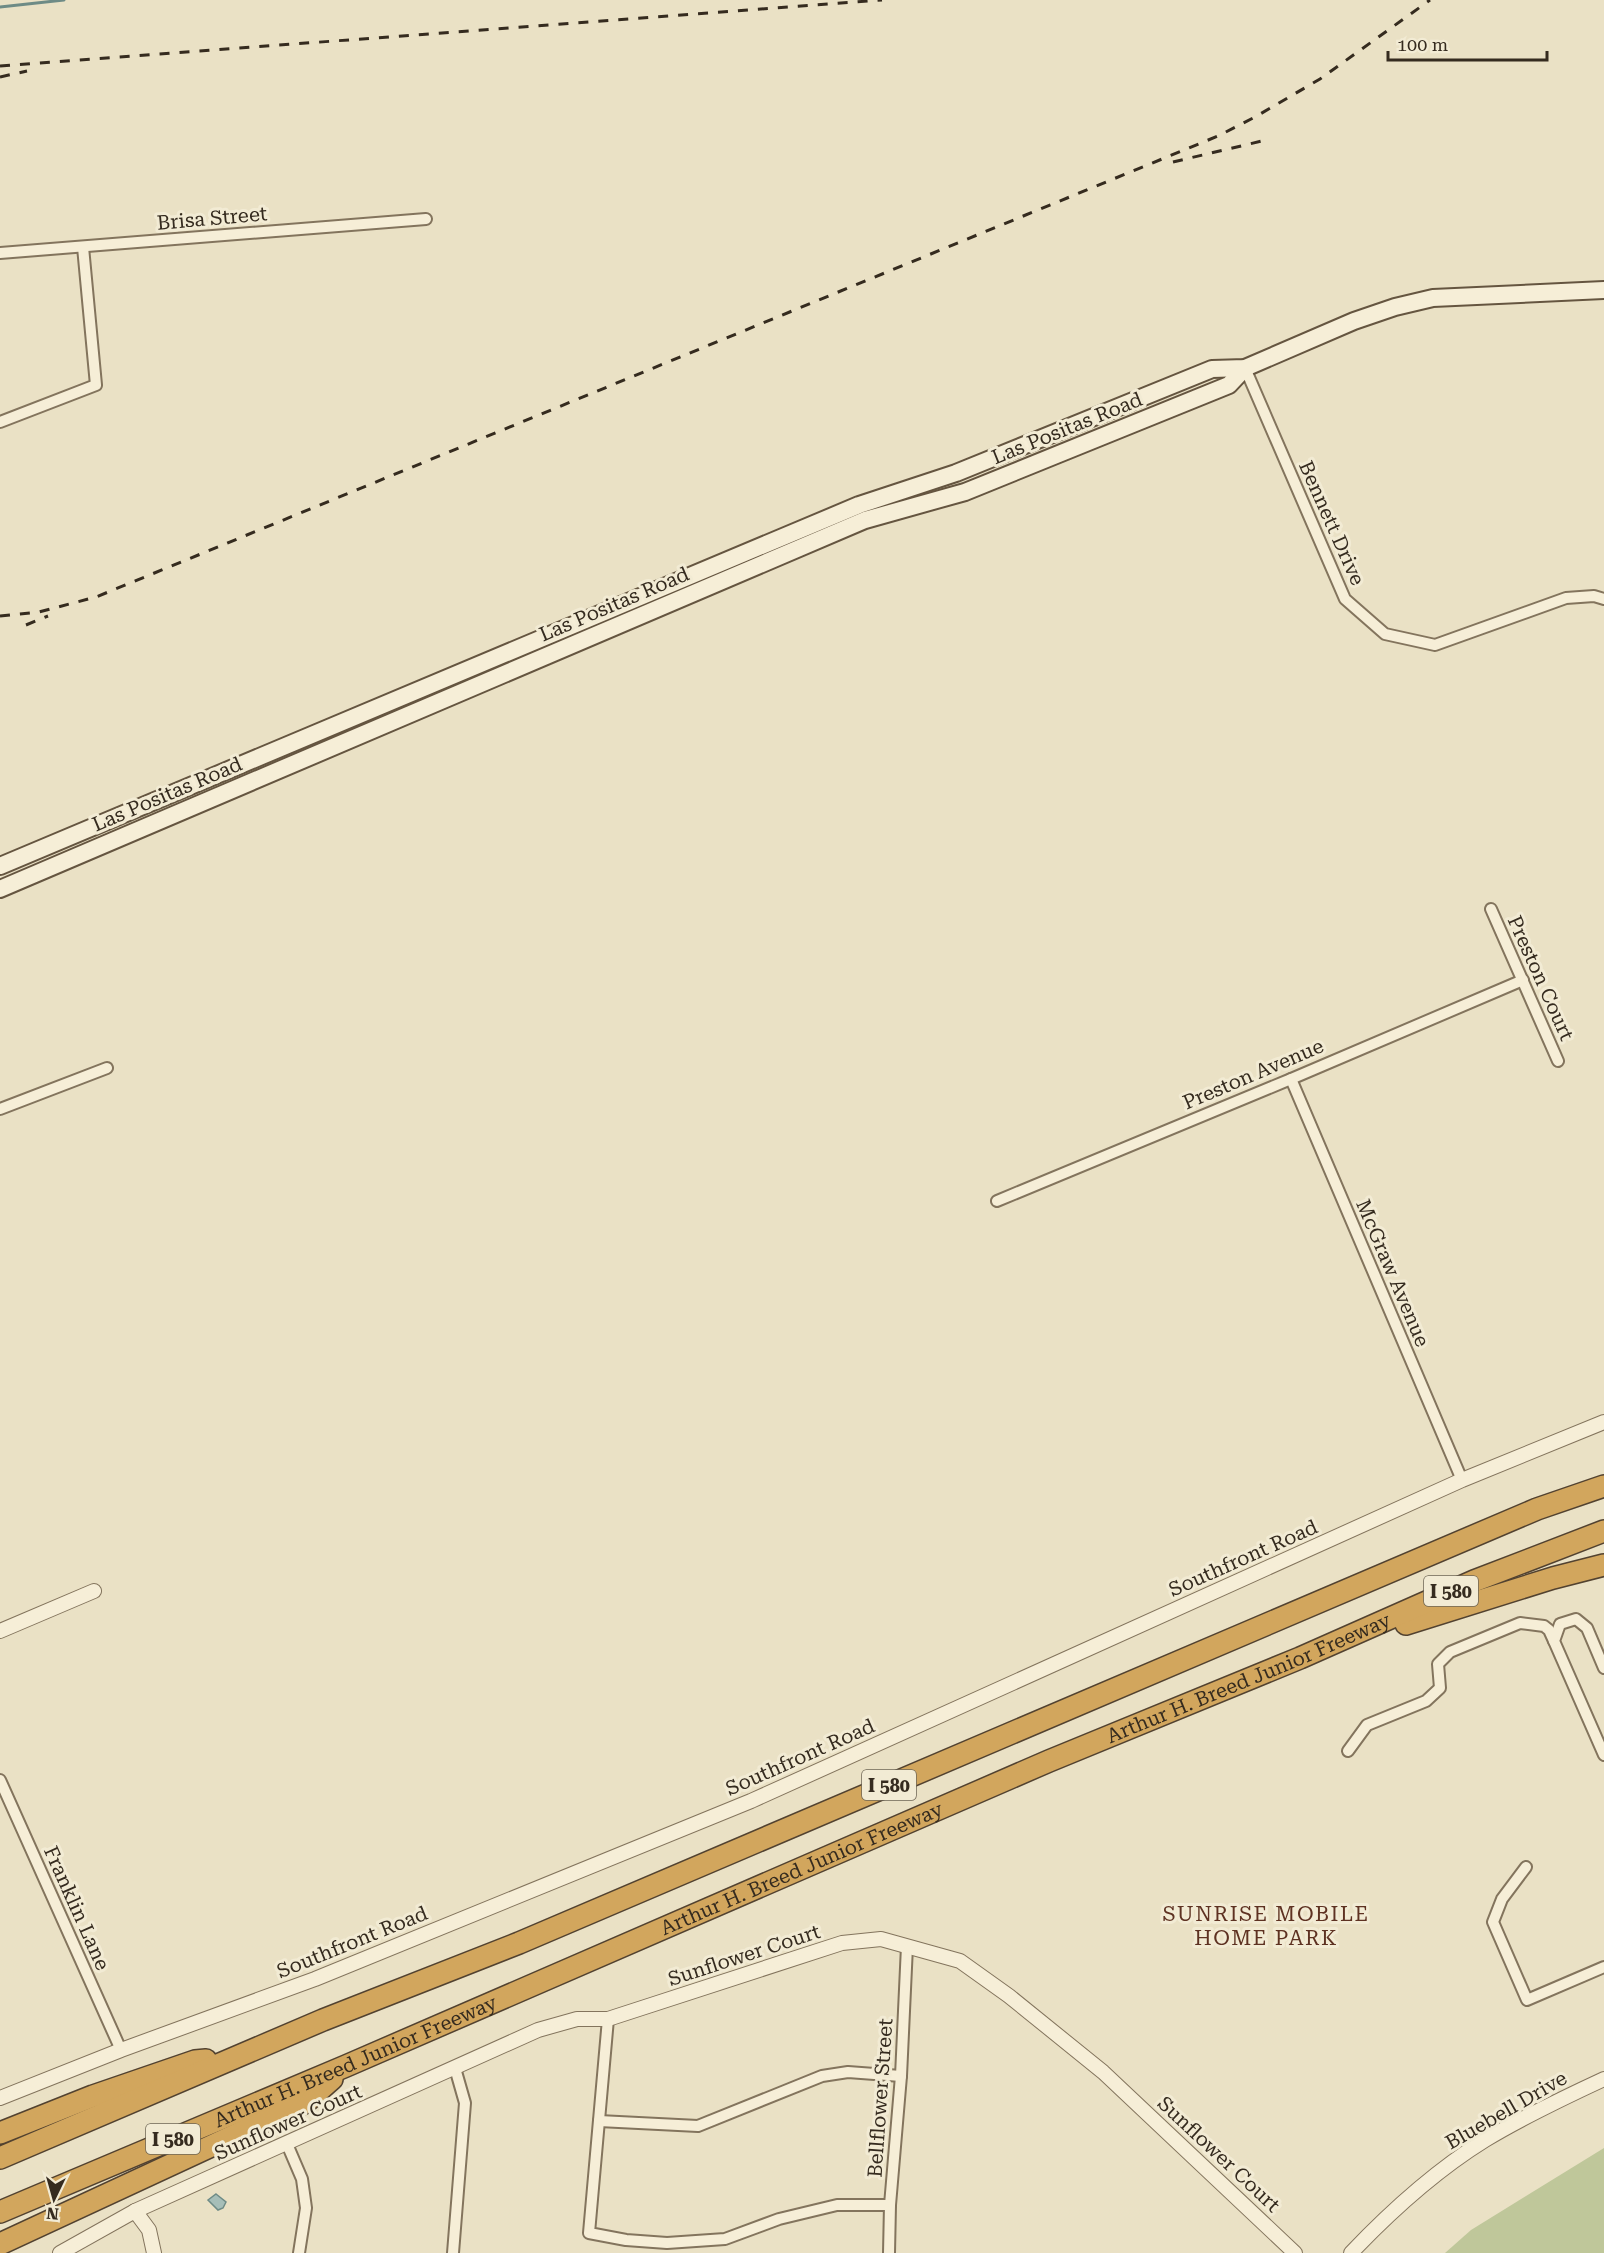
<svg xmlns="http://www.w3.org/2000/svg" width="1604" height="2253" font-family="'Roboto Serif',serif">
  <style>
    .green { fill: #bfc79a }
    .water { fill: #a6beb8; stroke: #6e8b86; stroke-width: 1.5 }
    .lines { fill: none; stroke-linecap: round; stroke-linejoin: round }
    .stream { stroke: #6e8b86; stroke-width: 3 }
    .minor-casing { stroke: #83745d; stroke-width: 14 }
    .tertiary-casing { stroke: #83745d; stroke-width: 16 }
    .secondary-casing { stroke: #655540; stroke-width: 20 }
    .motorway-casing { stroke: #524230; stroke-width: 24 }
    .minor { stroke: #f6eed7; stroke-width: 10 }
    .tertiary { stroke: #f6eed7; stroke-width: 14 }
    .secondary { stroke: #f6eed7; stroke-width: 16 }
    .motorway { stroke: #d2a65d; stroke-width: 21 }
    .rail { stroke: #352b1f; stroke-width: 3; stroke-dasharray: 10 10; stroke-linecap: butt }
    .labels { text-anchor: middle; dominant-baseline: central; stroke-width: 6; stroke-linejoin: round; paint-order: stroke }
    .shield { fill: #f2ebd4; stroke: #6e6555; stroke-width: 1.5 }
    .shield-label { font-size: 18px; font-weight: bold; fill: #352b1f }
    .street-label { font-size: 20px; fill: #352b1f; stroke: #f2ebd4 }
    .neighbourhood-label { font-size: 21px; letter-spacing: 1.5px; fill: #5e3222; stroke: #f2ebd4 }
  </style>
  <rect width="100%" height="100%" fill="#eae1c5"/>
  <!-- green -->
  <polygon class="green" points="1604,2148 1604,2253 1445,2253 1471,2230"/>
  <!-- water -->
  <polygon class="water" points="216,2194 226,2202 223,2208 218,2210 208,2200"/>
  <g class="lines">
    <!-- stream -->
    <polyline class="stream" points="0,7 64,0"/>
    <!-- minor casing -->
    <g class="minor-casing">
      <g id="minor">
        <polyline points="0,253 426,219"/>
        <polyline points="1245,368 1345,599 1385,634 1435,645 1566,598 1594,596 1604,599"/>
        <polyline points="0,422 96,385 83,247"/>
        <polyline points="1491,909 1558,1061"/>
        <polyline points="1291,1079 1462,1480"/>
        <polyline points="0,1109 107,1068"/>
        <polyline points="997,1201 1291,1079 1523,980"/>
        <polyline points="1604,1668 1587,1628 1576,1619 1560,1624 1554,1641 1604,1755"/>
        <polyline points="1348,1751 1367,1725 1426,1701 1440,1688 1438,1664 1450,1652 1520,1623 1544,1626 1549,1630 1554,1641"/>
        <polyline points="0,1780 121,2050"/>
        <polyline points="1526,1867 1502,1899 1493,1922 1527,2000 1604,1967"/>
        <polyline points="608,2019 589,2233 626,2240 667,2243 725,2239 779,2219 837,2205 890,2205"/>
        <polyline points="599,2121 698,2126 822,2076 848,2072 901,2076"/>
        <polyline points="287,2144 302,2179 306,2208 299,2253"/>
        <polyline points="453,2253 465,2103 455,2068"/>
        <polyline points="889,2253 890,2205 901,2076 907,1946"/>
      </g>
    </g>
    <!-- tertiary casing -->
    <g class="tertiary-casing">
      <g id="tertiary">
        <polyline points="0,1631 94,1591"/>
        <polyline points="0,2098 121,2050 315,1979 751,1801 1462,1480 1604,1422"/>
        <polyline points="135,2211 149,2230 154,2253"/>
        <polyline points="60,2253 135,2211 538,2030 577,2019 608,2019 842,1943 881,1939 960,1961 1009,1996 1103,2072 1295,2253"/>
        <path d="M1351,2253C1391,2211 1435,2171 1485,2140C1523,2117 1563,2098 1604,2079"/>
      </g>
    </g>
    <!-- secondary casing -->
    <g class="secondary-casing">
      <g id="secondary">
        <polyline points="0,866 859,505 956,473 1212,369 1245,368 1354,321 1395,307 1433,298 1604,290"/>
        <polyline points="0,889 865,520 965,492 1229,385 1245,368"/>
      </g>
    </g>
    <!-- motorway casing -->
    <g class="motorway-casing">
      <g id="motorway">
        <polyline points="1406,1624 1553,1578 1604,1565"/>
        <polyline points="0,2133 93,2096 195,2061 206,2060"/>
        <polyline points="0,2158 323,2020 519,1943 1537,1509 1604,1486"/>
        <path id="s1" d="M0,2212L346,2066L1049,1761L1300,1658L1474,1581L1604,1531"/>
        <polyline points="0,2244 306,2102 332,2079"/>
      </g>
    </g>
    <!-- minor -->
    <use href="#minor" class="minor"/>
    <!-- tertiary -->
    <use href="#tertiary" class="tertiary"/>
    <!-- secondary -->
    <use href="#secondary" class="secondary"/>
    <!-- motorway -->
    <use href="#motorway" class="motorway"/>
    <!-- rail -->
    <g class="rail">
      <polyline points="0,66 882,0"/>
      <polyline points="0,77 27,71"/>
      <polyline points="1173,162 1262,141"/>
      <polyline points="0,616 39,612 96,597 1218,136 1255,117 1320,79 1430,0"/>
      <polyline points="26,625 48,616"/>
    </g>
  </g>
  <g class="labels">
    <!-- shield labels -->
    <g class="shield">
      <rect x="1424" y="1576" width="54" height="30" rx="4.5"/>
      <rect x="862" y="1770" width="54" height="30" rx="4.5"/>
      <rect x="146" y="2124" width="54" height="30" rx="4.5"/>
    </g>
    <g class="shield-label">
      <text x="1451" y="1591">I 580</text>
      <text x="889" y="1785">I 580</text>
      <text x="173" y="2139">I 580</text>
    </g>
    <!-- street labels -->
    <g class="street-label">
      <text transform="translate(212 218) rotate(-5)">Brisa Street</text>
      <text transform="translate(1067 428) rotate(-22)">Las Positas Road</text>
      <text transform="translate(1332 523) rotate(66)">Bennett Drive</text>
      <text transform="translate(614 604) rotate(-23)">Las Positas Road</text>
      <text transform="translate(167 794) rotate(-23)">Las Positas Road</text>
      <text transform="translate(1541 978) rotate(66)">Preston Court</text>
      <text transform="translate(1253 1074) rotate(-23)">Preston Avenue</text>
      <text transform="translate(1393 1273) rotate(67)">McGraw Avenue</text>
      <text transform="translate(1243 1558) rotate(-24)">Southfront Road</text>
      <text stroke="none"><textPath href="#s1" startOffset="1358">Arthur H. Breed Junior Freeway</textPath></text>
      <text transform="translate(800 1757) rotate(-24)">Southfront Road</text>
      <text stroke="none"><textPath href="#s1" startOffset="872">Arthur H. Breed Junior Freeway</textPath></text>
      <text transform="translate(77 1908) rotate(66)">Franklin Lane</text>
      <text transform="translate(352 1942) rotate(-22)">Southfront Road</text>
      <text transform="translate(744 1955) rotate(-18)">Sunflower Court</text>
      <text stroke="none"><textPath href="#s1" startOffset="386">Arthur H. Breed Junior Freeway</textPath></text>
      <text transform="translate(880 2098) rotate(-86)">Bellflower Street</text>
      <text transform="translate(1506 2110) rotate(-30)">Bluebell Drive</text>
      <text transform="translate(288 2122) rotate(-24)">Sunflower Court</text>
      <text transform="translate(1219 2154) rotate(43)">Sunflower Court</text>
    </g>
    <!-- neighbourhood labels -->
    <g class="neighbourhood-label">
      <text x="1266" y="1914">SUNRISE MOBILE<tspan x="1266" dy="24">HOME PARK</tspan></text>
    </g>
  </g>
  <!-- north arrow -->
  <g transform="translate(54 2199) rotate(185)" stroke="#f2ebd4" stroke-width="4.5" paint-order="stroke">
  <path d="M0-4.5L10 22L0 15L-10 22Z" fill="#352b1f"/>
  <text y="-9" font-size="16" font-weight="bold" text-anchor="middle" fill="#352b1f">N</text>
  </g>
  <!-- scale -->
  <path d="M1388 51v9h159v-9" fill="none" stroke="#352b1f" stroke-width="3"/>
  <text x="1397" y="51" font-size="18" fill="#352b1f" stroke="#f2ebd4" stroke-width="4.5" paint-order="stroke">100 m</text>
</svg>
